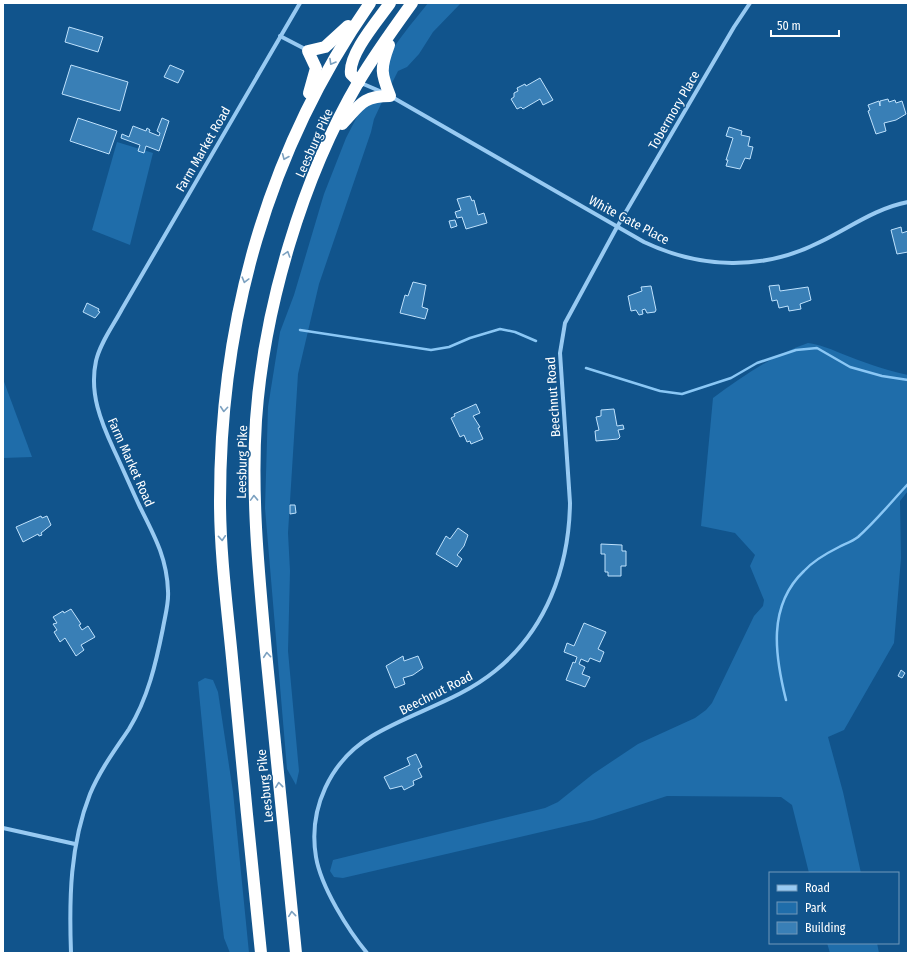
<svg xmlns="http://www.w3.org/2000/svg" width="911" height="956" font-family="'Fira Sans Condensed',sans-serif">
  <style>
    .green { fill: #1f6daa }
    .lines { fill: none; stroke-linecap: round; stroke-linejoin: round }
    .stream { stroke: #8ac7f5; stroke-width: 2.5 }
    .building { fill: #397fb6; stroke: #bfe2fd }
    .street { stroke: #98caf2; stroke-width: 4 }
    .highway { stroke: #fff; stroke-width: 12 }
    .oneway { stroke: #7ca1c0 }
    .labels { text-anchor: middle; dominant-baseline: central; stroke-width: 3; stroke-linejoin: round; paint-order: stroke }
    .street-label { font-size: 13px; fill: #fff; stroke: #11548c }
  </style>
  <rect width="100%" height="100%" fill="#11548c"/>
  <!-- green -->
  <g class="green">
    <path d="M428,3H461L433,32L419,54L407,67L398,71L392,83C388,77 385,69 387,62C389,49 419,15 428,3Z"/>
    <polygon points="382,102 374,119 371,132 319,284 298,374 288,533 290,571 288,651 299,771 296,785 287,769 265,508 268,407 280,332 294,295 324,194 346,138 361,109 368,103"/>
    <polygon points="117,142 153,153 130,245 92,230"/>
    <path d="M808,343C821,345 828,348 840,353C862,362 885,370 908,375V491L900,501L901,558L894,643L844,730L828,737L843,792L861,873H809L792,805L781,797L667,796L593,820L343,878L334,877L330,871L333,860L545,808L558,802L593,774L638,744L695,718L706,710L712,703L754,616L763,606L764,600L750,566L755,555L735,533L701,526L713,398C743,376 773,355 808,343Z"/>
    <polygon points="3,379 32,457 3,458"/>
    <polygon points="205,678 213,680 218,692 233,792 249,953 230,953 224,938 217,879 198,682"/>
    <polygon points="827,943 877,943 879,953 830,953"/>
  </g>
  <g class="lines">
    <!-- stream -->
    <g class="stream">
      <polyline points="300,330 431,350 449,347 470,338 500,329 515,332 536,341"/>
      <polyline points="586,368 660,391 682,394 731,378 757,363 796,350 817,348 850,367 882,376 908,380"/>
      <path d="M786,700C775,656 767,606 804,571C813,561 827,553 839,547C845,544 853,541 858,537C876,521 892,501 908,484"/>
    </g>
  </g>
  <!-- building -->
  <g class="building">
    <polygon points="69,27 103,37 98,52 65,42"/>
    <polygon points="71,65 128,82 120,111 62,94"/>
    <polygon points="170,65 184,71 178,83 164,77"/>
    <polygon points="540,78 553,100 543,105 540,99 523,109 521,107 517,109 511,99 514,97 514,93 518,91 517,88 525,84 526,86"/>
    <polygon points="888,99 889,102 895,100 896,103 902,101 906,114 896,120 884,123 886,131 876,134 868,111 870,110 868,105 879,101 880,106 880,101"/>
    <polygon points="78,118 117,131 109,154 70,141"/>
    <polygon points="162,118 169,121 159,151 146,146 144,153 138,151 140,145 121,138 122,134 129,137 133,126 146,131 147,128 150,130 149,132 159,136 160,133 157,131"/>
    <polygon points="729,127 742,131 741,135 750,137 748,146 753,147 750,159 745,158 740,169 726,166 728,160 726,160 733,138 726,136"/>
    <polygon points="470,196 472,201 474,200 478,215 484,213 487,223 466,229 462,217 457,218 455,212 461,210 457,199"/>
    <polygon points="455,220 457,226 451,228 449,221"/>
    <polygon points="901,227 902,233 908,231 908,252 897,254 891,230"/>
    <polygon points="413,282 426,285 422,307 428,309 425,319 400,313 405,295 408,296"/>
    <polygon points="779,285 780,291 808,287 811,300 800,304 801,309 789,311 788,306 779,308 777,300 772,301 769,286"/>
    <polygon points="651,286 656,310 655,312 647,313 645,309 642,310 643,314 639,315 636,310 631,311 628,296 642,291 641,287"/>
    <polygon points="87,303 99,309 98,311 100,312 95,318 83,312"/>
    <polygon points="476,404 480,413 473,416 480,427 478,428 483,439 471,444 470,441 467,442 464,435 460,437 451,418 455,416 454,414"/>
    <polygon points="614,409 617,426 623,425 624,429 618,430 620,437 618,439 596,441 595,431 599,430 596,417 601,416 601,410"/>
    <polygon points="290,505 295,505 296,513 290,514"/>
    <polygon points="41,516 42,518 47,516 51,525 41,533 42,535 39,536 38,534 23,542 16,527"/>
    <polygon points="458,528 468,535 464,546 457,555 462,559 457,567 436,554 446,536 450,539"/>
    <polygon points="601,544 622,545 622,551 626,551 626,566 621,566 621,576 608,576 608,572 605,572 605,554 601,554"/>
    <polygon points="71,609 81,624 79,625 82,630 88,626 95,637 81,645 84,650 76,656 65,638 60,642 54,632 57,630 53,624 57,623 53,617 63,611 64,613"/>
    <polygon points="584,623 606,632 598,649 604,652 600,662 590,658 588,662 581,659 579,664 585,667 582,674 590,677 585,687 566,680 573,662 575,663 577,657 564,652 567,643 574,646"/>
    <polygon points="403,656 404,661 418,656 423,668 413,675 403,678 405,684 395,688 386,666"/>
    <polygon points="901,670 905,673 902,678 898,676"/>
    <polygon points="416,754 422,767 418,769 422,777 413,781 414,785 404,790 402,786 390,789 384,777 410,765 407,758"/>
  </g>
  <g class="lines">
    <!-- street -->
    <g class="street">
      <polyline points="280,36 307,50"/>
      <polyline points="361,83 382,92"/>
      <path d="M392,97L644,242C701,269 763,271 820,242C849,228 876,208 908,202"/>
      <polyline points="3,828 75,844"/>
      <path d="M71,953C69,898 70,845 90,794C100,770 115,750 129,729C148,698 156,663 163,628C165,616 169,603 168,591C167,558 154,535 140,507C131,488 123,469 114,450C101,422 89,393 96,361C100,343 113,326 122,309L300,3"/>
      <path d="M367,953C348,930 321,887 316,857C308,809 330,761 372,736C412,712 458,701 495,671C546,630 569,568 570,503L560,353L565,323L617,227L734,27L750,3"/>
    </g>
    <!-- highway -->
    <g class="highway">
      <path d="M359,82L351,74C348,54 379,19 390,3"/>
      <polyline points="309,93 316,68 308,51 325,47 348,26"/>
      <path d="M342,124C360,105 362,96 390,96C381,73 380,69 389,45"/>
      <path d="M261,953C251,855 241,756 232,658C227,606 220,553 220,501C220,321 267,151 370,3"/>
      <path d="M296,953C286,853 276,753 266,652C259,575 251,498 256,420C264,308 302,178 359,81C375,54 394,28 412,3"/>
    </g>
  </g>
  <!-- one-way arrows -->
  <defs><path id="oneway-chevron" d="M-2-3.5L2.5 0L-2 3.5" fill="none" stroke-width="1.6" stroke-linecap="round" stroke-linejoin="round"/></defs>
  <g class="oneway">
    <use href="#oneway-chevron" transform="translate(332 62) rotate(120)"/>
    <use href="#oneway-chevron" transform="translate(285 157) rotate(113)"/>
    <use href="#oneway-chevron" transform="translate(287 254) rotate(-72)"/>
    <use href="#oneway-chevron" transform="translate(245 280) rotate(105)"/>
    <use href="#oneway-chevron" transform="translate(224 409) rotate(95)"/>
    <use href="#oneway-chevron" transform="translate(254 498) rotate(-92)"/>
    <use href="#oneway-chevron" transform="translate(222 538) rotate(86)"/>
    <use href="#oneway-chevron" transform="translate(267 655) rotate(-95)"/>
    <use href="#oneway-chevron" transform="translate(279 785) rotate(-96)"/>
    <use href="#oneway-chevron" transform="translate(292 914) rotate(-96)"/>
  </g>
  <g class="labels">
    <!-- street labels -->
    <g class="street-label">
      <text transform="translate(674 110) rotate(-60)">Tobermory Place</text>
      <text transform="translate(314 143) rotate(-66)">Leesburg Pike</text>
      <text transform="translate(203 149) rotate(-60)">Farm Market Road</text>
      <text transform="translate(629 220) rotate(28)">White Gate Place</text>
      <text transform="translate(553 397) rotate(-94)">Beechnut Road</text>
      <text transform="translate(131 462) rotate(66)">Farm Market Road</text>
      <text transform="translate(242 462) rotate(-89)">Leesburg Pike</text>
      <text transform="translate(436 693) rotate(-27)">Beechnut Road</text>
      <text transform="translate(265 786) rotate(-96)">Leesburg Pike</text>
    </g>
  </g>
  <!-- border -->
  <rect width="911" height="956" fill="none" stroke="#ffffff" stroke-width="8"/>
  <!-- legend -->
  <rect x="769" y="872" width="130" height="72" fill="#11548c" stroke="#7098ba"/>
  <rect x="777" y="885" width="20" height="6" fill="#98caf2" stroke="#7098ba"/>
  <text x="805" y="892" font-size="12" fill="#ffffff">Road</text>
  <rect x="777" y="902" width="20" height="12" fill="#1f6daa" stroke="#7098ba"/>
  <text x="805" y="912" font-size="12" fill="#ffffff">Park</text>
  <rect x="777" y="922" width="20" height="12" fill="#397fb6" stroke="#7098ba"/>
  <text x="805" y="932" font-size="12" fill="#ffffff">Building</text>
  <!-- scale -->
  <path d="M771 30v6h68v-6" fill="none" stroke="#ffffff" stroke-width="2"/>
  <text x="777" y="30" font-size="12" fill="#ffffff" stroke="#11548c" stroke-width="3" paint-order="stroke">50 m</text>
</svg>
